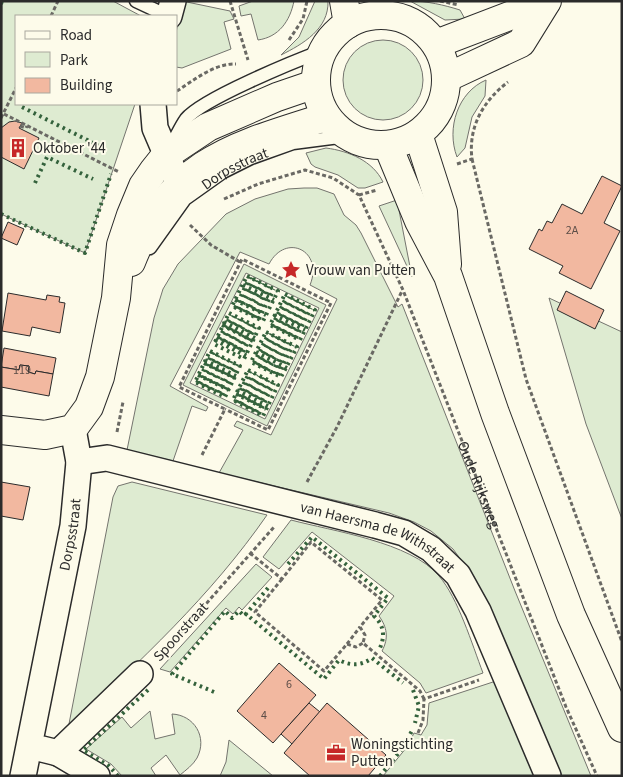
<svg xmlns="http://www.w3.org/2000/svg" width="623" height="777" font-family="'Source Sans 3',sans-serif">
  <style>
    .green { fill: #deebd1; stroke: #74746e; fill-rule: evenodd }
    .building { fill: #f2b8a0; stroke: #2b2b2b }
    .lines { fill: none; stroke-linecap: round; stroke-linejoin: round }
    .service-casing { stroke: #2b2b2b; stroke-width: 15 }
    .minor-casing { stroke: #2b2b2b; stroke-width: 28 }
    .tertiary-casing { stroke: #2b2b2b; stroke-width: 30 }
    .primary-casing { stroke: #2b2b2b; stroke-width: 30 }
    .path { stroke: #6a6964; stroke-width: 3; stroke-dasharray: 4 2.5; stroke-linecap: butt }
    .service { stroke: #fdfbea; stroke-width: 12 }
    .minor { stroke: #fdfbea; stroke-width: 25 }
    .tertiary { stroke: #fdfbea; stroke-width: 28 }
    .primary { stroke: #fdfbea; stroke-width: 28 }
    .hedge { stroke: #34623c; stroke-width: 4; stroke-dasharray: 2.5 4; stroke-linecap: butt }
    .fence { stroke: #2b2b2b; stroke-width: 1; stroke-dasharray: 6 2.5; stroke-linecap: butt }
    .labels { text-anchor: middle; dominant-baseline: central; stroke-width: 4; stroke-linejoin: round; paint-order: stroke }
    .number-label { font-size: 12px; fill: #5d4e48 }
    .poi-label { font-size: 15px; fill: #2b2b2b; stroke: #fdfbea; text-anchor: start }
    .street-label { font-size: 15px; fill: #2b2b2b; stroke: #fdfbea }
  </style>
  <rect width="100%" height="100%" fill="#fdfbea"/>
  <!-- green -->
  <g class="green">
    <polygon points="2,1 113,1 141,16 16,16 16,104 135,104 85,253 1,214"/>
    <polygon points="182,1 230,11 234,19 224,22 231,49 182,68 176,67 176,33"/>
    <path d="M253,1H294C290,21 279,37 258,40L251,14L241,16L239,6Z"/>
    <path d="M315,1H328C329,29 303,44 281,55L299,37Z"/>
    <path d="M410,1C427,1 444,5 460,10L465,19L445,20Z"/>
    <circle cx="383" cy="80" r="40"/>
    <path d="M486,80L485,96L472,117L465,148L457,157C446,128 458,92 486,80Z"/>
    <path d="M326,148C349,151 373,161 383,182L365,188H358L338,175L315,167L311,164L306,153Z"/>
    <path d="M304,188H317L334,194L344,215L356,225L361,233L398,307L402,304L515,591L591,776H562L473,576L453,549L431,531L414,522L389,513L219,473L243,430L234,426L237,421L271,435L337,299L310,285C324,251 286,232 269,264L240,252L170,386L208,407L206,411L192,406L173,461L127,450L154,318L163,289L178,264L226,214L255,199L288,189Z"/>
    <polygon points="397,200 412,277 379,206"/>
    <path d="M244,264L326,305L267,426L183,385ZM246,273L319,308L265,419L190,383Z"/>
    <polygon points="549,298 622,332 622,519 586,424"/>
    <path d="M132,482L267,515C211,596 140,661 68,729L113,497L118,486Z"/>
    <path d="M291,520C332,531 411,542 439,576C458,598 472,644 483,673L426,693L420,683L382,651C389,638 387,627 379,616L394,596L312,532L279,569L263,557Z"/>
    <polygon points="256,564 272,577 242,610 239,607 233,614 226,608 170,672 160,669"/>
    <polygon points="496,681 535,776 383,776 407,747 414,733 421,735 427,725 429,703"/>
    <path d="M150,711L155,739L175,734L172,714C194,715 208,737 197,758C193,765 186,770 180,775L166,755L151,768L156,776H122L111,764L86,749L122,717L131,728Z"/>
    <polygon points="229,740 273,776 220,776 226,762"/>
  </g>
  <!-- building -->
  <g class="building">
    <polygon points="15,121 22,123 19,128 39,138 24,169 1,157 1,128 9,122"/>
    <polygon points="602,176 622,186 604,223 620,231 591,289 559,273 563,266 529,249 539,229 542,231 547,221 552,223 562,204 582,214"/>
    <polygon points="8,222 24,229 17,245 1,238"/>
    <polygon points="566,291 604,310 595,329 557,310"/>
    <polygon points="8,293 46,300 47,295 60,297 59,302 65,303 60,333 32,327 30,336 2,331"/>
    <polygon points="4,348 56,358 53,374 36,371 35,374 28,372 29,366 20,365 19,370 1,367"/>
    <polygon points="20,365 29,366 28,372 35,374 36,371 53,374 49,396 1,387 1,367 19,370"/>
    <polygon points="1,482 30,487 23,520 1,516"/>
    <polygon points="279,663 316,695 273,743 237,711"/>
    <polygon points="309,703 320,712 292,744 281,734"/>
    <polygon points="327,703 386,755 368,776 310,776 284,753"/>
  </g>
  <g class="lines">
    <!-- service casing -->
    <g class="service-casing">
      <g id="service">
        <polyline points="136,1 168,16"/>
        <path d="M173,142C177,135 181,126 186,119C202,99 295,61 322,51"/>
        <path id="s2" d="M150,248L185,199L223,172L251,158L293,143L347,136"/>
      </g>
    </g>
    <!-- minor casing -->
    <g class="minor-casing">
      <g id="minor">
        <polyline points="169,16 173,1"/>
        <polyline points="153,104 155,128 179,184"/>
        <path id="s3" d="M79,462L107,458L375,525L404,533L431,549L458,575L478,611L548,776"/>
        <polyline points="42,749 58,753 97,776"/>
        <polyline points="58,753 140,674"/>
        <path id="s4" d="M23,776L73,526L79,462L73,429"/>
      </g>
    </g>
    <!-- tertiary casing -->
    <g class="tertiary-casing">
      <g id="tertiary">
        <polyline points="436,44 546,2"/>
        <polyline points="446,78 521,43 547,1"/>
        <path d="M131,262C171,161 231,147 326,117"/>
        <polyline points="1,430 45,435 73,429 89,407 100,377 116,298 121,245 131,215 143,186 154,170 166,155 208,127 277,97 315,84"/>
      </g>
    </g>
    <!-- primary casing -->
    <g class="primary-casing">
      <g id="primary">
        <polyline points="344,1 348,24"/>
        <circle cx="381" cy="80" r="65"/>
        <polyline points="418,134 443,212 447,264"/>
        <polyline points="388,146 419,221 448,276 495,413 571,615 622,728"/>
      </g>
    </g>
    <!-- path -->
    <g class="path">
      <polyline points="230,1 248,60"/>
      <polyline points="440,1 459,5"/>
      <polyline points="51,16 58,1"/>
      <polyline points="289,40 303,19 307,1"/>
      <path d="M177,91C194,80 215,63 236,64"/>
      <polyline points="4,114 119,172"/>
      <polyline points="1,118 16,88"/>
      <polyline points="20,126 26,128 27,126"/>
      <polyline points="472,159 526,379 622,642"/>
      <path d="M457,164L472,159C468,127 483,101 508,82"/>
      <polyline points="359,195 377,190"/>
      <path id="s1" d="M224,199L258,184L305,170L333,178L359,195L403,290L566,707L597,776"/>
      <polyline points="190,225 211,245 240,262"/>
      <polyline points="117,432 123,402"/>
      <polyline points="202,455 225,409 179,387 242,259 331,303 268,430 225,409"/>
      <polyline points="307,482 337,427 402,291"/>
      <polyline points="250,553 282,579 311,542 382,600 360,627 365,635 363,643 420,691 424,699"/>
      <polyline points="282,579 255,612 324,671 347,644 356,647 363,643"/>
      <polyline points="347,644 360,627"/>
      <polyline points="159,657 274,527"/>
      <polyline points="418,733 423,720 424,699 479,680"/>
    </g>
    <!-- service -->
    <use href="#service" class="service"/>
    <!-- minor -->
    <use href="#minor" class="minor"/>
    <!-- tertiary -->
    <use href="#tertiary" class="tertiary"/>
    <!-- primary -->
    <use href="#primary" class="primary"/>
    <!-- hedge -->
    <g class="hedge">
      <polyline points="1,4 2,1"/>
      <polyline points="22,107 107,150"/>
      <polyline points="35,183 47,157 93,179"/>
      <polyline points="1,214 85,253 111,174"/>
      <polygon points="247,276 278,291 263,321 232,306"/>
      <polyline points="243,285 274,300"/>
      <polygon points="285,294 315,310 300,340 270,325"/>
      <polyline points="235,300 266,315"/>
      <polyline points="235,308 250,277"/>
      <polyline points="238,309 253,278"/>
      <polyline points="240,310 256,280"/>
      <polyline points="244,312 259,281"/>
      <polygon points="229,313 259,328 244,359 214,344"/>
      <polyline points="247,313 262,283"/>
      <polyline points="250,315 265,284"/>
      <polyline points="274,315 305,330"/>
      <polyline points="253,317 268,286"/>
      <polyline points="256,318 271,287"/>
      <polyline points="259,319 274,289"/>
      <polyline points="224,322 255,338"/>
      <polyline points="222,325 253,341"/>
      <polyline points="272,326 287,296"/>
      <polyline points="275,328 290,297"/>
      <polyline points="278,329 293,298"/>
      <polyline points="281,331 296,300"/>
      <polygon points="266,332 297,347 281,377 251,362"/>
      <polyline points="284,332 300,302"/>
      <polyline points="287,334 302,303"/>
      <polyline points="290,335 305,305"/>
      <polyline points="217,337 247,353"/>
      <polyline points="293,337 308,306"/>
      <polyline points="296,338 311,308"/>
      <polyline points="219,339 231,315"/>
      <polyline points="215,340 246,356"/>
      <polyline points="222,341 234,316"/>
      <polyline points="225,342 237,318"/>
      <polyline points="228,344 240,319"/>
      <polyline points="231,345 243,320"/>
      <polyline points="234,347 246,322"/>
      <polyline points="237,349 250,324"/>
      <polyline points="240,350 253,325"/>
      <polygon points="210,351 240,366 225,397 195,382"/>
      <polyline points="243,352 255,327"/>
      <polyline points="256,352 287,368"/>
      <polyline points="205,360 236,376"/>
      <polyline points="204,363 235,378"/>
      <polyline points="254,363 269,333"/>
      <polyline points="257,365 272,334"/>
      <polyline points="259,366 275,336"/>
      <polyline points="262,368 278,337"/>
      <polyline points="265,369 281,339"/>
      <polygon points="248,370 278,385 263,416 233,400"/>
      <polyline points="268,371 284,340"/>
      <polyline points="272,373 287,342"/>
      <polyline points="275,374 290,343"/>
      <polyline points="198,375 229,390"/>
      <polyline points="278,375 293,345"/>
      <polyline points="197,383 213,352"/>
      <polyline points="200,384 216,354"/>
      <polyline points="203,386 218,355"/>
      <polyline points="206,387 221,357"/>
      <polyline points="209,389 224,358"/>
      <polyline points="212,390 227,360"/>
      <polyline points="237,390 268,406"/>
      <polyline points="216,392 231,361"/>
      <polyline points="219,393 234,363"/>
      <polyline points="236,394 266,409"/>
      <polyline points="222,395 237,364"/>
      <polyline points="235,402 250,371"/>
      <polyline points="238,403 253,373"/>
      <polyline points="241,404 256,374"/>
      <polyline points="244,406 259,376"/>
      <polyline points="247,408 262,377"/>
      <polyline points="250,409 265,378"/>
      <polyline points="253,411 268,380"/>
      <polyline points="256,412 271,382"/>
      <polyline points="259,414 274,383"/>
      <path d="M288,564L312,537L388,598L374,616C385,626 385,638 379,650"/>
      <path d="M268,588L246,614L324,679L339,660C351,666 361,666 372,658L403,683"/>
      <polyline points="413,690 419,706 415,723"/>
      <polyline points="214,692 172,674 225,611 232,618 239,611 244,616 246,614"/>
      <polyline points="118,776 109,766 83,750 149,689"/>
      <polyline points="380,776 401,750 413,729"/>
    </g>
    <!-- fence -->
    <polyline class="fence" points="1,674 1,677"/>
  </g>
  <!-- icons -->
  <defs>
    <g id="building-bare" transform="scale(1.5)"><path d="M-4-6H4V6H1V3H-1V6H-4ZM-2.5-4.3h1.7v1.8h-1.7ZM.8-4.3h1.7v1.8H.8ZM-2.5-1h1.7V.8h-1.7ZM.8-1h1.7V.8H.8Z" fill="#c62828" stroke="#fdfbea" stroke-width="2.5" paint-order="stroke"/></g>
    <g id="sight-bare" transform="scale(1.5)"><path d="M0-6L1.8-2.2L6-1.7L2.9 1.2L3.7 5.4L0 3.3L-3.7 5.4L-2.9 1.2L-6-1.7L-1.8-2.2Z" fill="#c62828" stroke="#fdfbea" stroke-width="2.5" paint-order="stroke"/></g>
    <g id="office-bare" transform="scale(1.5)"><path d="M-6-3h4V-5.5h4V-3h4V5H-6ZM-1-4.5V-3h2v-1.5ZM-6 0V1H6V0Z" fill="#c62828" stroke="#fdfbea" stroke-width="2.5" paint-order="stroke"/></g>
  </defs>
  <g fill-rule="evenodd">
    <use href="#building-bare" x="18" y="148"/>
    <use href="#sight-bare" x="291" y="270"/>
    <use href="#office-bare" x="336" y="753"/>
  </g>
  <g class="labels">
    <!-- number labels -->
    <g class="number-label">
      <text x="572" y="230">2A</text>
      <text x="22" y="370">119</text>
      <text x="289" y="684">6</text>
      <text x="264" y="715">4</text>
    </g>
    <!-- poi labels -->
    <g class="poi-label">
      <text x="33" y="148">Oktober '44</text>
      <text x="306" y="270">Vrouw van Putten</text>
      <text x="351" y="744">Woningstichting<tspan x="351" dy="17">Putten</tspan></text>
    </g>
    <!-- street labels -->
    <g class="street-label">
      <text stroke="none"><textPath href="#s2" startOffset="119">Dorpsstraat</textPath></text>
      <text stroke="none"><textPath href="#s1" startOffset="460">Oude Rijksweg</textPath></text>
      <text stroke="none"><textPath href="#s4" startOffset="246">Dorpsstraat</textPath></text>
      <text stroke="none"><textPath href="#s3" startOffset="312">van Haersma de Withstraat</textPath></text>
      <text transform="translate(181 632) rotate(-48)">Spoorstraat</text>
    </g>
  </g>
  <!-- border -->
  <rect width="623" height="777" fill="none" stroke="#2b2b2b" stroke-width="5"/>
  <!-- legend -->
  <rect x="15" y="15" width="162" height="90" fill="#fdfbea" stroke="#a9a89e"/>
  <rect x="25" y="31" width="25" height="8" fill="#fdfbea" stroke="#a9a89e"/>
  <text x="60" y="40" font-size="15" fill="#2b2b2b">Road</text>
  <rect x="25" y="52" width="25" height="15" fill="#deebd1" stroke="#a9a89e"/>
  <text x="60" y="65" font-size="15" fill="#2b2b2b">Park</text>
  <rect x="25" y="78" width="25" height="15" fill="#f2b8a0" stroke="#a9a89e"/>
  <text x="60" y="90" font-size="15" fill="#2b2b2b">Building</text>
</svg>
